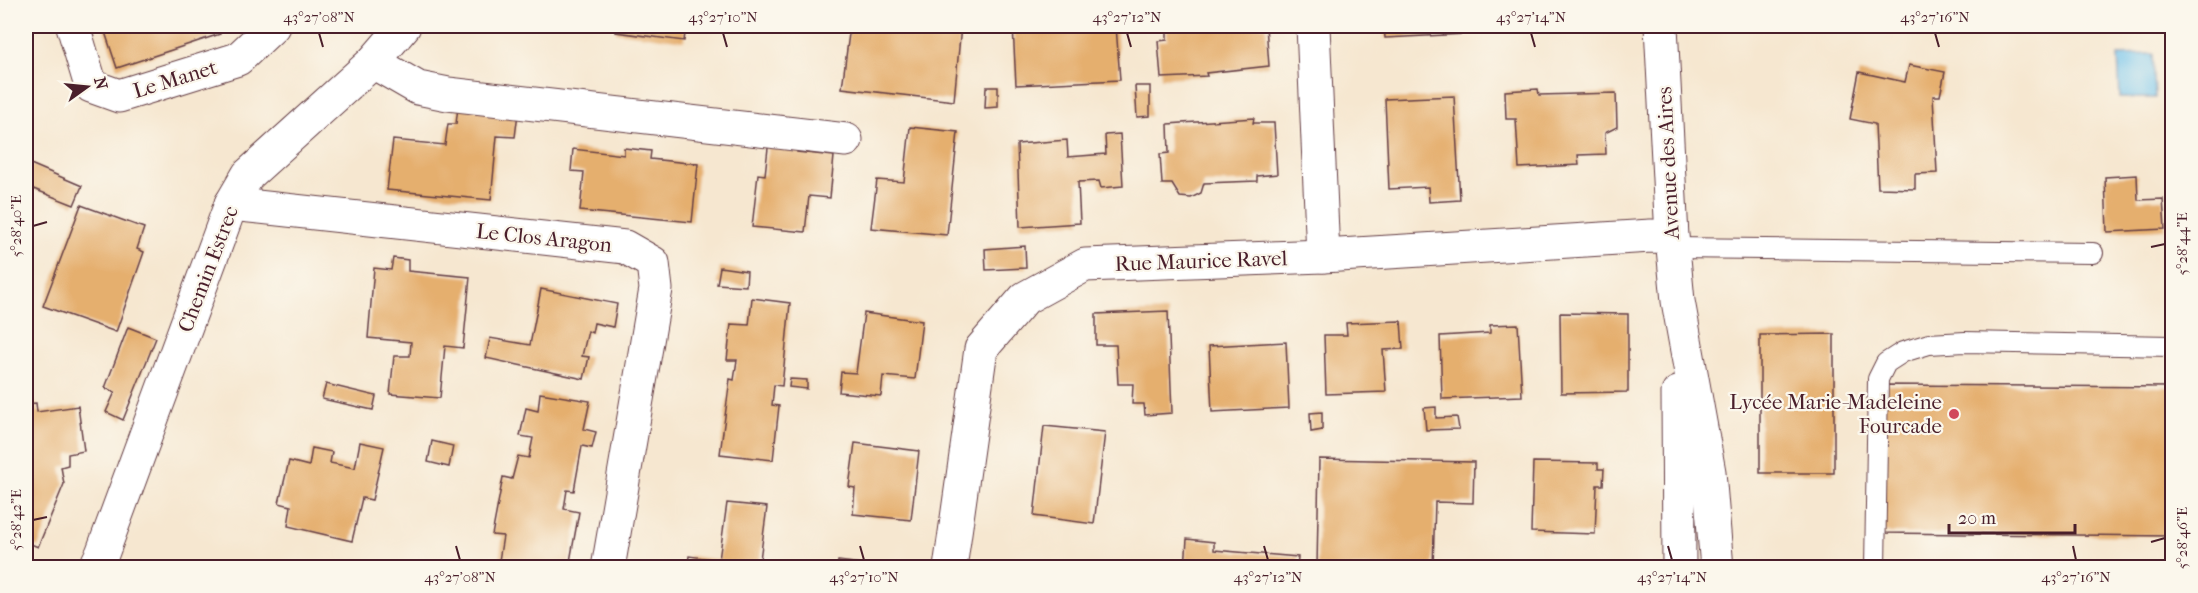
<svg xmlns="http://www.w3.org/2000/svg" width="2198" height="593" font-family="'IM FELL French Canon',serif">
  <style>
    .water { fill: #70c2ec; stroke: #5d708c; stroke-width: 1.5 }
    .building { fill: #e5af6e }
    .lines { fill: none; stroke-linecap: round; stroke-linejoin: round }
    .service-casing { stroke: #643d44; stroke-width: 22 }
    .minor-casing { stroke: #643d44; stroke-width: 35 }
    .service { stroke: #fff; stroke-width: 20 }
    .minor { stroke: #fff; stroke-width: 33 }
    .ticks { fill: none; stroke: #4a1f2b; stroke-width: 2 }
    .poi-dot { fill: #d1495b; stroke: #fbf7ec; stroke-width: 2 }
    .labels { text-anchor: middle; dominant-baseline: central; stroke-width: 4.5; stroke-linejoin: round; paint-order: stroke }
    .street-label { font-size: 21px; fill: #4a1f2b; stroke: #fbf7ec }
    .poi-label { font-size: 21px; fill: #4a1f2b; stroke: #fbf7ec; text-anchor: end }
    .neatline { fill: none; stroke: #4a1f2b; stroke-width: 2 }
    .ticks-label { font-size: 15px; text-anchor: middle; fill: #4a1f2b }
  </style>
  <rect width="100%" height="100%" fill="#fbf7ec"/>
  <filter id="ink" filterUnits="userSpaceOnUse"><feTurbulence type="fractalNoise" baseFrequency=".0167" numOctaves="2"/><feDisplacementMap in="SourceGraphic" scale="12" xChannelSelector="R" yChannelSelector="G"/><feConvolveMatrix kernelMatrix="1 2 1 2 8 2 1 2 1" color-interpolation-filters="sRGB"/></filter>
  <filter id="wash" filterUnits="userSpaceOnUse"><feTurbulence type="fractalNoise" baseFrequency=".008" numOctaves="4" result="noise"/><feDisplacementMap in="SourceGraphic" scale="24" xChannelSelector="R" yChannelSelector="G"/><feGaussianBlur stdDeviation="1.35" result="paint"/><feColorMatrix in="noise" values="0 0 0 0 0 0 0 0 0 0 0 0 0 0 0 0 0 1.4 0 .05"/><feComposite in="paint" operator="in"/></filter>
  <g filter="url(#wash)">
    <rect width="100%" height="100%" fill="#f6e7d0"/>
    <!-- water -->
    <polygon class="water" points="2153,54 2155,98 2120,98 2118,55"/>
    <g id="blocks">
      <!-- building -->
      <g class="building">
        <polygon points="103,26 217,26 220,34 117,68"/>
        <polygon points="617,26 686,26 684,41 616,32"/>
        <polygon points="850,26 961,26 954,101 842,88"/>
        <polygon points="1013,26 1116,26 1120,80 1016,85"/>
        <polygon points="1167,26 1266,26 1269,66 1206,73 1207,76 1161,78 1158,41 1167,40"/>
        <polygon points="1384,26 1464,26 1465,34 1385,38"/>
        <polygon points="1909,65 1945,72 1940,96 1933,96 1937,173 1915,174 1915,189 1878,188 1875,124 1850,119 1859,72 1905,82"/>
        <polygon points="1135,86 1150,86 1150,116 1137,117"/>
        <polygon points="986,87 998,87 998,107 985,108"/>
        <polygon points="1538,89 1539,95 1616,93 1617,127 1605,133 1606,154 1578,155 1579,165 1519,168 1516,119 1506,119 1505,91"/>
        <polygon points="1454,96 1460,200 1429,202 1428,187 1389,189 1385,99"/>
        <polygon points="458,107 518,113 515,137 497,136 491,200 387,190 393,140 445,145 448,124 456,124"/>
        <polygon points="1254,118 1253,123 1274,123 1277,174 1257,176 1257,181 1204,183 1201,193 1191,198 1180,197 1172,184 1162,184 1160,154 1169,153 1168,124"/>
        <polygon points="910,127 958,132 947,235 871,228 877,180 904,182"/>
        <polygon points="1120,134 1123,186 1101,188 1099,181 1078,182 1080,223 1020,227 1017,144 1067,140 1068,157 1106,154 1105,135"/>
        <polygon points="769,139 798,142 797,152 834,156 830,198 809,196 805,232 752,227 758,174 765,175"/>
        <polygon points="624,148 651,151 650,159 698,164 692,222 580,211 584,172 571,171 573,149 624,155"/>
        <polygon points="26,162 82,186 74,205 26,186"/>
        <polygon points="2137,175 2138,200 2163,199 2165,229 2107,232 2105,177"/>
        <polygon points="81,205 144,228 137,249 144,252 116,332 43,306"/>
        <polygon points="1025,246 1026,268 986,270 985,249"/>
        <polygon points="393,258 408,260 408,271 470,277 463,348 445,346 440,398 390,394 394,356 410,356 411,342 368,338 374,268 391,270"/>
        <polygon points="720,267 747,271 746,286 717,284"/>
        <polygon points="541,289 617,304 613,327 594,323 592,333 588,331 582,356 589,357 584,379 486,358 490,338 530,345"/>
        <polygon points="752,298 790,303 782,386 774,385 772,405 779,406 773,460 720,454 730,379 734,380 737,360 727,360 731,324 749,325"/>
        <polygon points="1168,311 1172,413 1145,415 1144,404 1132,404 1133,384 1118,384 1116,345 1096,345 1096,314"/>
        <polygon points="864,313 922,321 915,379 883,376 881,396 839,392 841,372 856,373"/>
        <polygon points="1560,313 1628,314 1628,392 1561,393"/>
        <polygon points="1401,321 1403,349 1383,350 1386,392 1326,394 1324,335 1347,335 1346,323"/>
        <polygon points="1518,324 1522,396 1442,399 1440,336 1490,333 1490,325"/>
        <polygon points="128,327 156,338 123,420 106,412 115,392 105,388"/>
        <polygon points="1834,334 1834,473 1760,473 1760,335"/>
        <polygon points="1286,342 1289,408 1212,412 1209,346"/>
        <polygon points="790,379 807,380 807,389 789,387"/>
        <polygon points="326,384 376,396 373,410 322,399"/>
        <polygon points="1883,385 2172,387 2172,536 1882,533"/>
        <polygon points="540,393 590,401 584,429 596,432 592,448 582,446 574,491 567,490 564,509 579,512 569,567 498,567 503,536 492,535 503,477 512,479 518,456 529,458 533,438 520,436 526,408 538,411"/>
        <polygon points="36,403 37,412 78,406 84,451 68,454 68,465 61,467 64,484 38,547 26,542 26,475 28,469 26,404"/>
        <polygon points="1436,407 1436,418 1457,417 1459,429 1426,430 1424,408"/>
        <polygon points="1322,412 1322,430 1311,432 1310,413"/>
        <polygon points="1044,426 1105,432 1094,524 1034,516"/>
        <polygon points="432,441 453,446 449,467 428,462"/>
        <polygon points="360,442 384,447 372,500 362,498 352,541 288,526 291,506 279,503 289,461 309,466 312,448 332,452 330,463 355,468"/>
        <polygon points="855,443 919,451 911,520 853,514 855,488 849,487"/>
        <polygon points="1319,459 1474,462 1473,503 1435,502 1433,567 1317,567"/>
        <polygon points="1533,462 1598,463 1598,469 1604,469 1603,485 1597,485 1595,534 1531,532"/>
        <polygon points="727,503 767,507 759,567 687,567 689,556 719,560"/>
        <polygon points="1187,539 1214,542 1214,550 1298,557 1297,567 1185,567"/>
        <polygon points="838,561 879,566 879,567 837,567"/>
      </g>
    </g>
  </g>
  <g filter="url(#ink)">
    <use href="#blocks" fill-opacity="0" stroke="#643d44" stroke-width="1.5"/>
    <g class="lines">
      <!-- service casing -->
      <g class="service-casing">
        <g id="service">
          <polyline points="1673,248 2093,253"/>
          <polyline points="1875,568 1878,379 1886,363 1903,352 1929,344 1965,342 2172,346"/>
        </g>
      </g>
      <!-- minor casing -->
      <g class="minor-casing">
        <g id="minor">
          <polyline points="73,26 91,86 119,96 238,59 273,26"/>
          <polyline points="1313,26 1323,256"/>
          <polyline points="1661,26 1672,237 1678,301 1709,472 1717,568"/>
          <polyline points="373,62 418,88 448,94 846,140"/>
          <polyline points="231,204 625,247 653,263 656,289 608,568"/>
          <polyline points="1678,393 1679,568"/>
          <polyline points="95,568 102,554 231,204 248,175 373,62 404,26"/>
          <polyline points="950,568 981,349 1025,298 1085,265 1323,256 1651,236 1672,237"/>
        </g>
      </g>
      <!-- service -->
      <use href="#service" class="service"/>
      <!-- minor -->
      <use href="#minor" class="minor"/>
    </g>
  </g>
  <!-- ticks -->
  <path class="ticks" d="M319,33L323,47M723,33L727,47M1127,33L1131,47M1531,33L1535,47M1935,33L1939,47M33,226L47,222M2151,247L2165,244M33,520L47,517M2151,542L2165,538M456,546L460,560M860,546L864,560M1264,546L1268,560M1668,546L1672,560M2073,546L2076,560"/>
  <!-- markers -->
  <circle class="poi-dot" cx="1954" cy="414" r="6"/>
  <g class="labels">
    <!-- street labels -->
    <g class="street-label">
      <text transform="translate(175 79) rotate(-17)">Le Manet</text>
      <text transform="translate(1668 163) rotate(-93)">Avenue des Aires</text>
      <text transform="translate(544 238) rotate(6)">Le Clos Aragon</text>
      <text transform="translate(1201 261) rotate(-2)">Rue Maurice Ravel</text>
      <text transform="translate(208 269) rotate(-69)">Chemin Estrec</text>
    </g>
    <!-- poi labels -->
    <g class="poi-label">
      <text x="1942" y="402">Lycée Marie-Madeleine<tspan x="1942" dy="24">Fourcade</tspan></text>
    </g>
  </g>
  <!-- margin -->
  <rect width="2198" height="593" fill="none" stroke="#fbf7ec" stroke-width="66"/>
  <!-- north arrow -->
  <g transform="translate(87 87) rotate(75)" stroke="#fbf7ec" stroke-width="4.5" paint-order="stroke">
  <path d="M0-4.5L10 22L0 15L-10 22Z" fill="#4a1f2b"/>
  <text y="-9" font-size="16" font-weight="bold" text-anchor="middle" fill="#4a1f2b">N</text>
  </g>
  <!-- scale -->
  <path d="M1949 524v9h126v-9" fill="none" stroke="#4a1f2b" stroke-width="3"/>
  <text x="1958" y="524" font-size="18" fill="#4a1f2b" stroke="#fbf7ec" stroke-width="4.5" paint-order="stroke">20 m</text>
  <rect x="33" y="33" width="2132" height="527" class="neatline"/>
  <g class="ticks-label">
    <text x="319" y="22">43°27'08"N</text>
    <text x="723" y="22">43°27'10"N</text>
    <text x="1127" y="22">43°27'12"N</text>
    <text x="1531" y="22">43°27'14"N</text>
    <text x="1935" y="22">43°27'16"N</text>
    <text transform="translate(16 226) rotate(-90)" y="5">5°28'40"E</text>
    <text transform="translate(2182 244) rotate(-90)" y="5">5°28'44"E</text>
    <text transform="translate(16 520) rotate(-90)" y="5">5°28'42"E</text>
    <text transform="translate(2182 538) rotate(-90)" y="5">5°28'46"E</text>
    <text x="460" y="582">43°27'08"N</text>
    <text x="864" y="582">43°27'10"N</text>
    <text x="1268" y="582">43°27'12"N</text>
    <text x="1672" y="582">43°27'14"N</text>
    <text x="2076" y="582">43°27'16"N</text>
  </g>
</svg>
